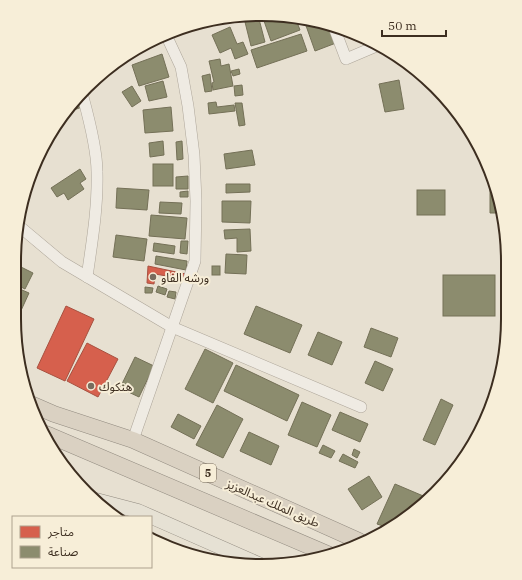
<svg xmlns="http://www.w3.org/2000/svg" width="522" height="580" font-family="'IBM Plex Serif','Noto Sans Arabic',serif">
  <style>
    .shops { fill: #d6604d; stroke: #a85140 }
    .industry { fill: #8c8c6e; stroke: #747057 }
    .lines { fill: none; stroke-linecap: round; stroke-linejoin: round }
    .minor-casing { stroke: #ada599; stroke-width: 12 }
    .major-casing { stroke: #928b80; stroke-width: 15 }
    .highway-casing { stroke: #928b80; stroke-width: 17 }
    .minor { stroke: #efebe3; stroke-width: 11 }
    .major { stroke: #e6e1d4; stroke-width: 14 }
    .highway { stroke: #dad1c2; stroke-width: 16 }
    .poi-dot { fill: #786c5e; stroke: #f7eed8; stroke-width: 1.5 }
    .labels { text-anchor: middle; dominant-baseline: central; stroke-width: 4; stroke-linejoin: round; paint-order: stroke }
    .shield { fill: #f7eed8; stroke: #756857; stroke-width: 1 }
    .shield-label { font-size: 11px; font-weight: bold; fill: #3d2e20 }
    .poi-label { font-size: 12px; fill: #3d2e20; stroke: #f7eed8; text-anchor: start }
    .street-label { font-size: 12px; fill: #3d2e20; stroke: #f7eed8 }
    .rim { fill: none; stroke: #3d2e20; stroke-width: 2 }
  </style>
  <rect width="100%" height="100%" fill="#e7e0d1"/>
  <!-- shops -->
  <g class="shops">
    <polygon points="148,266 186,274 184,279 155,274 154,284 147,283"/>
    <polygon points="66,306 94,319 65,381 37,368"/>
    <polygon points="87,343 118,359 98,397 67,381"/>
  </g>
  <!-- industry -->
  <g class="industry">
    <polygon points="293,16 295,17 300,30 271,41 263,18"/>
    <polygon points="259,19 265,42 251,46 245,22"/>
    <polygon points="304,20 330,29 336,43 315,51"/>
    <polygon points="230,27 237,44 243,42 248,54 235,59 231,48 220,53 212,35"/>
    <polygon points="301,34 307,51 257,68 251,50"/>
    <polygon points="162,54 169,77 139,86 132,65"/>
    <polygon points="220,59 221,66 229,64 233,86 213,90 212,83 214,82 209,61"/>
    <polygon points="239,69 240,74 233,76 231,71"/>
    <polygon points="210,74 212,91 205,92 202,76"/>
    <polygon points="399,80 404,109 385,112 379,84"/>
    <polygon points="163,81 167,97 149,101 145,86"/>
    <polygon points="242,85 243,95 235,96 234,86"/>
    <polygon points="132,86 141,101 132,107 122,92"/>
    <polygon points="80,100 82,107 71,111"/>
    <polygon points="216,102 217,107 234,105 235,111 209,114 208,103"/>
    <polygon points="235,103 242,103 245,125 239,126"/>
    <polygon points="171,107 173,131 145,133 143,110"/>
    <polygon points="163,141 164,155 150,157 149,143"/>
    <polygon points="182,141 183,159 177,160 176,142"/>
    <polygon points="252,150 255,165 226,169 224,154"/>
    <rect x="153" y="164" width="20" height="22"/>
    <polygon points="80,169 86,179 80,183 84,189 68,200 64,193 57,197 51,188"/>
    <polygon points="188,176 188,189 176,189 176,177"/>
    <polygon points="226,184 250,184 250,192 226,193"/>
    <polygon points="490,185 494,185 500,197 502,213 490,213"/>
    <polygon points="117,188 149,190 147,210 116,208"/>
    <rect x="417" y="190" width="28" height="25"/>
    <polygon points="188,191 188,197 180,197 180,192"/>
    <polygon points="222,201 251,201 250,223 222,222"/>
    <polygon points="160,202 182,203 181,214 159,213"/>
    <polygon points="151,215 187,218 185,239 149,236"/>
    <polygon points="250,229 251,251 237,252 237,238 225,239 224,230"/>
    <polygon points="116,235 147,239 144,261 113,257"/>
    <polygon points="181,241 188,241 187,254 180,253"/>
    <polygon points="154,243 175,246 174,254 153,251"/>
    <polygon points="226,254 247,255 246,274 225,273"/>
    <polygon points="156,256 187,261 186,270 155,264"/>
    <polygon points="19,266 33,273 25,289 19,286"/>
    <rect x="212" y="266" width="8" height="9"/>
    <rect x="443" y="275" width="52" height="41"/>
    <polygon points="158,286 167,289 165,295 156,292"/>
    <polygon points="145,287 153,288 152,293 145,293"/>
    <polygon points="22,290 29,293 19,315 19,297"/>
    <polygon points="169,291 176,292 175,299 167,297"/>
    <polygon points="256,306 302,325 290,353 244,334"/>
    <polygon points="371,328 398,338 391,357 364,347"/>
    <polygon points="318,332 342,342 332,365 308,355"/>
    <polygon points="205,349 233,363 213,403 185,389"/>
    <polygon points="135,357 154,366 139,397 120,388"/>
    <polygon points="375,361 393,369 383,391 365,383"/>
    <polygon points="236,365 299,395 287,421 224,391"/>
    <polygon points="441,399 453,405 435,445 423,440"/>
    <polygon points="302,402 331,415 317,447 288,435"/>
    <polygon points="217,405 243,419 223,458 196,445"/>
    <polygon points="340,412 368,424 360,442 332,430"/>
    <polygon points="178,414 201,426 194,439 171,427"/>
    <polygon points="249,432 279,446 271,465 240,451"/>
    <polygon points="323,445 335,451 331,458 319,453"/>
    <polygon points="354,449 360,452 357,458 352,455"/>
    <polygon points="343,454 358,462 355,468 339,461"/>
    <polygon points="369,476 382,497 362,510 348,489"/>
    <polygon points="395,484 428,498 412,515 386,527 377,524"/>
  </g>
  <g class="lines">
    <!-- minor casing -->
    <g class="minor-casing">
      <g id="minor">
        <polyline points="335,30 346,59 379,45"/>
        <path d="M83,97C89,119 97,149 97,172C98,207 92,242 87,277"/>
        <polyline points="19,226 62,262 172,327 361,407"/>
        <polyline points="133,440 195,261 196,201 194,155 188,106 181,67 167,37"/>
      </g>
    </g>
    <!-- major casing -->
    <g class="major-casing">
      <polyline id="major" points="96,500 138,511 263,566"/>
    </g>
    <!-- highway casing -->
    <g class="highway-casing">
      <g id="highway">
        <polyline points="31,404 54,414 133,440 359,541"/>
        <polyline points="43,433 51,436 330,555"/>
      </g>
    </g>
    <!-- minor -->
    <use href="#minor" class="minor"/>
    <!-- major -->
    <use href="#major" class="major"/>
    <!-- highway -->
    <use href="#highway" class="highway"/>
  </g>
  <!-- markers -->
  <g class="poi-dot">
    <circle cx="153" cy="277" r="4"/>
    <circle cx="91" cy="386" r="4"/>
  </g>
  <g class="labels">
    <!-- shield labels -->
    <rect class="shield" x="200" y="464" width="16" height="18" rx="3"/>
    <g class="shield-label">
      <text x="208" y="473">5</text>
    </g>
    <!-- poi labels -->
    <g class="poi-label">
      <text x="161" y="277">ورشه الفاو</text>
      <text x="99" y="386">هنكوك</text>
    </g>
    <!-- street labels -->
    <g class="street-label">
      <text transform="translate(273 503) rotate(24)">طريق الملك عبدالعزيز</text>
    </g>
  </g>
  <!-- crop -->
  <path d="M0 0H522V580H0ZM261 21H261A240 240 0 0 1 501 261V319A240 240 0 0 1 261 559H261A240 240 0 0 1 21 319V261A240 240 0 0 1 261 21Z" fill="#f7eed8" fill-rule="evenodd"/>
  <path class="rim" d="M261 21H261A240 240 0 0 1 501 261V319A240 240 0 0 1 261 559H261A240 240 0 0 1 21 319V261A240 240 0 0 1 261 21Z"/>
  <!-- legend -->
  <rect x="12" y="516" width="140" height="52" fill="#f7eed8" stroke="#ada18e"/>
  <rect x="20" y="526" width="20" height="12" fill="#d6604d" stroke="#ada18e"/>
  <text x="48" y="536" font-size="12" fill="#3d2e20">متاجر</text>
  <rect x="20" y="546" width="20" height="12" fill="#8c8c6e" stroke="#ada18e"/>
  <text x="48" y="556" font-size="12" fill="#3d2e20">صناعة</text>
  <!-- scale -->
  <path d="M382 30v6h64v-6" fill="none" stroke="#3d2e20" stroke-width="2"/>
  <text x="388" y="30" font-size="12" fill="#3d2e20" stroke="#f7eed8" stroke-width="3" paint-order="stroke">50 m</text>
</svg>
